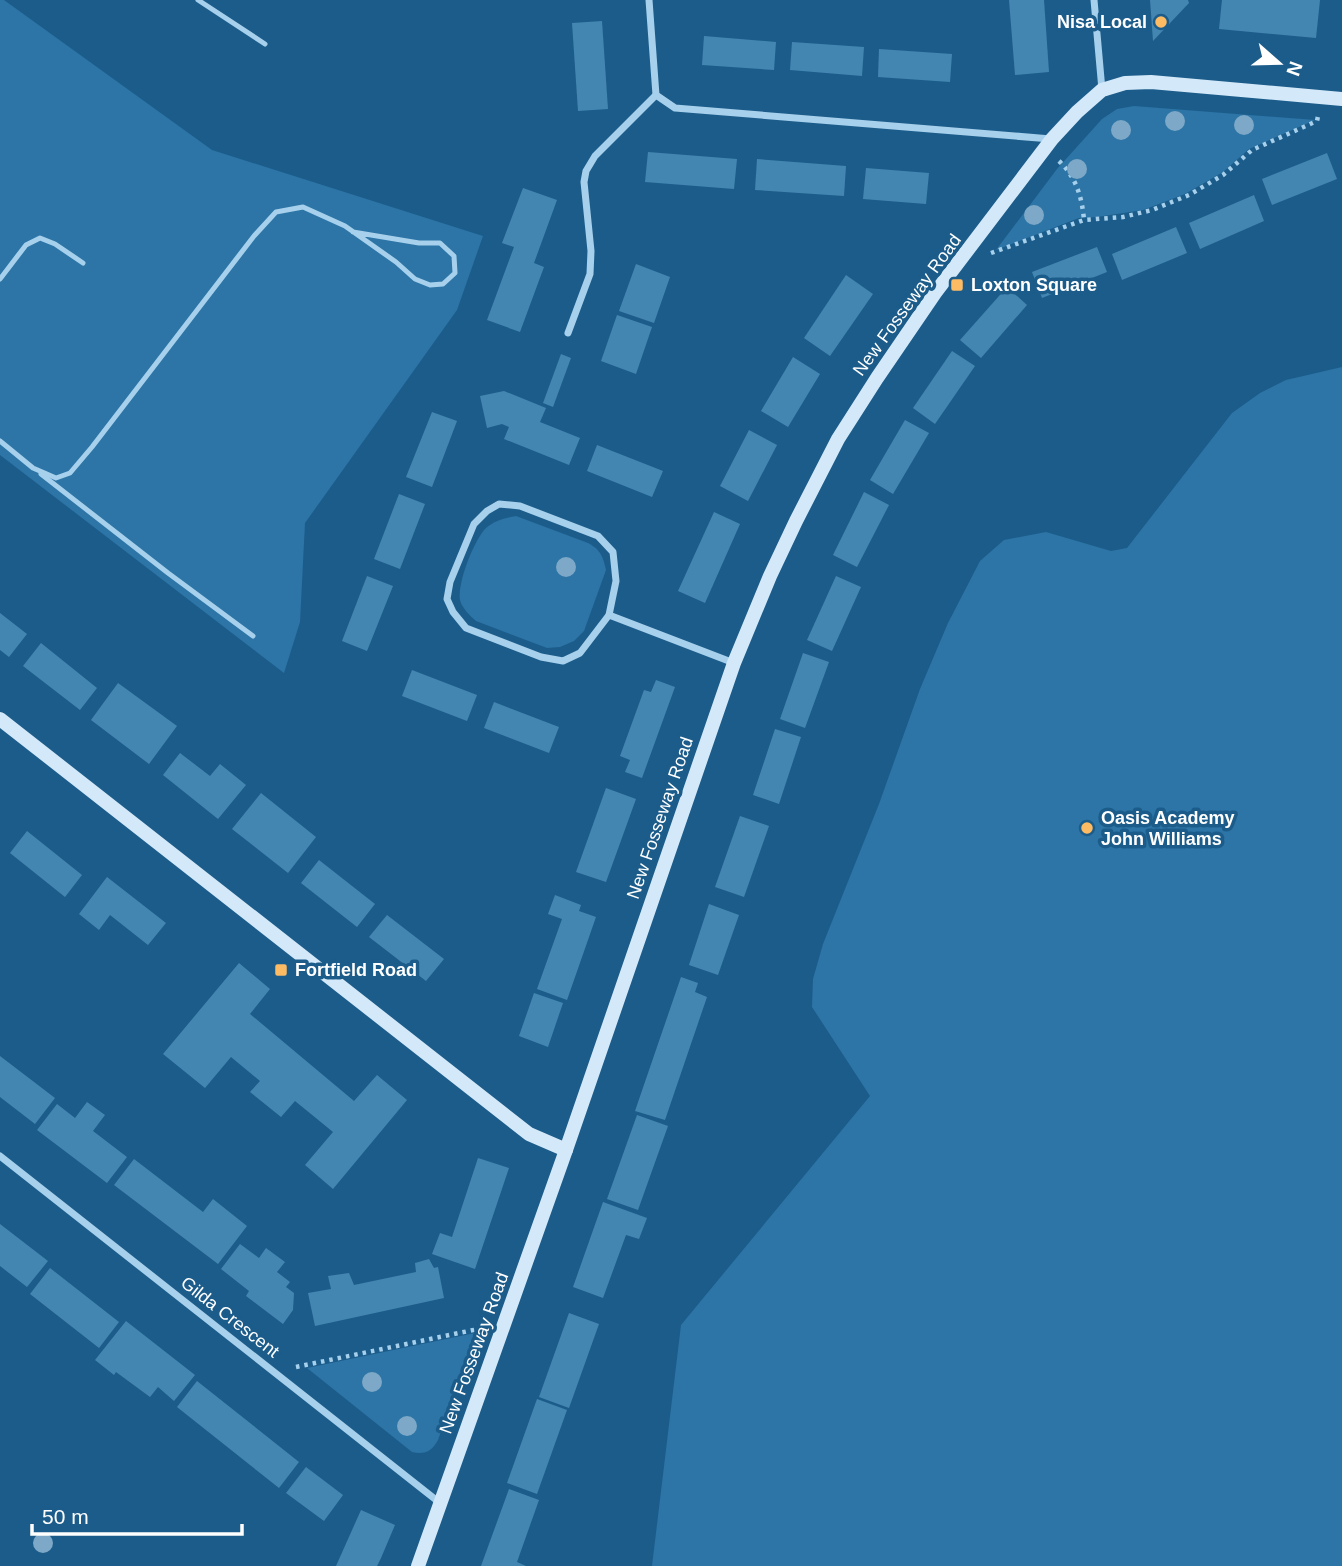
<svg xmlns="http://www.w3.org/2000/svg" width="1342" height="1566" font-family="Helvetica,sans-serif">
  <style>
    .green { fill: #2c75a6 }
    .building { fill: #4486b2 }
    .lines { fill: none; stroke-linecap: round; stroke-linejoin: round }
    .path { stroke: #a6d0ec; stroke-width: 4.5; stroke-dasharray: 3.5 5; stroke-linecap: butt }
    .lane { stroke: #a6d0ec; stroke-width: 5 }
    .street { stroke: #a6d0ec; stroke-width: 7 }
    .secondary { stroke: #d3e9f9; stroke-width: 14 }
    .tree { fill: #7da8c7 }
    .poi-dot { fill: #fdbb64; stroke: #1c5c8a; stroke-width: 2.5 }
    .labels { text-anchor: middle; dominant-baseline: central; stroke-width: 7; stroke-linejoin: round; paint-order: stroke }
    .poi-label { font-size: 18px; font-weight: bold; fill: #fff; stroke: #1c5c8a; text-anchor: start }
    .street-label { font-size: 18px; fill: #fff; stroke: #1c5c8a }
  </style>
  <rect width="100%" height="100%" fill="#1c5c8a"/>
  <!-- green -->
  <g class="green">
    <polygon points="0,0 4,0 212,150 483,236 457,310 305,523 300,622 284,673 0,455"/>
    <polygon points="1134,106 1315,120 1249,149 1223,172 1185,194 1143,210 1097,217 1079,218 996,250 1057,169 1102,119 1117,109"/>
    <polygon points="1342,367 1342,1566 652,1566 681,1325 870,1096 812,1007 813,979 823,944 879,804 920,689 948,623 980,561 1004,540 1046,532 1111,551 1127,548 1232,413 1260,393 1286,380"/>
    <path d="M516,516L588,543C601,550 603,557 606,570L584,631L574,641L560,647L547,648L476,621C470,616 462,608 460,600C457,583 474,540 486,528C495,520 505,518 516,516Z"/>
    <path d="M475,1333L438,1440C432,1451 425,1455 412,1452L307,1368Z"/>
  </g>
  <!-- building -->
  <g class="building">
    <polygon points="1009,0 1044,0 1049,72 1015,75"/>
    <polygon points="1150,0 1188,0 1189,3 1153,41"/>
    <polygon points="1222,0 1320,0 1316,38 1219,29"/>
    <polygon points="602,21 608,109 578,111 572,23"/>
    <polygon points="704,36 776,42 774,70 702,65"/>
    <polygon points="792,42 864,47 862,76 790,70"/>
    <polygon points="879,49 952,54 950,82 878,77"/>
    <polygon points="648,152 737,159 734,189 645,182"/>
    <polygon points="1327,153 1337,179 1272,205 1262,179"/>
    <polygon points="757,159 846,166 844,196 755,190"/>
    <polygon points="866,168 929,173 926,204 863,199"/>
    <polygon points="523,188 557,200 534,263 544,267 520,332 487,320 514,247 502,243"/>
    <polygon points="1254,195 1264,221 1200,249 1189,223"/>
    <polygon points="1176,227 1187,253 1122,280 1112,254"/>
    <polygon points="1097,247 1107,272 1042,298 1032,272"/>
    <polygon points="636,264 670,277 654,323 619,311"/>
    <polygon points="846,275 873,294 830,356 804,338"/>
    <polygon points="1007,287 1027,305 981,358 960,340"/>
    <polygon points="617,315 652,327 636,374 601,361"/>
    <polygon points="952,351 975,366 935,424 913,408"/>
    <polygon points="561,354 571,358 553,407 543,403"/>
    <polygon points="793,357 820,374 788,427 761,411"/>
    <polygon points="504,391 546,408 540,422 580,438 569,465 504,439 509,427 502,424 487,428 480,396"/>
    <polygon points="432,412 457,421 432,487 406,477"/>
    <polygon points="905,420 929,433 893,494 870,480"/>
    <polygon points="749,430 777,445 748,501 720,486"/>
    <polygon points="597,445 663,471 652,497 587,471"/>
    <polygon points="864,492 889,505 857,567 833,555"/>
    <polygon points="399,494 425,504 400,569 374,559"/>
    <polygon points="714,512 740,524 705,603 678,591"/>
    <polygon points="367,576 393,586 367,651 342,641"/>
    <polygon points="836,576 861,587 832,651 807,640"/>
    <polygon points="0,613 27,634 9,657 0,650"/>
    <polygon points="41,643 97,688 80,710 23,666"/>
    <polygon points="803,653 829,662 805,728 780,719"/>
    <polygon points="412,670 477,695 467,721 402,696"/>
    <polygon points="656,680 675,687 642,778 625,772 630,760 620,756 644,690 651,692"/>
    <polygon points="118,683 177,726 149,764 91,720"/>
    <polygon points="494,702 559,727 549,753 484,728"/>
    <polygon points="775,729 801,737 779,804 753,795"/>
    <polygon points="180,753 210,776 220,764 246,785 218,819 163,775"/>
    <polygon points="606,788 636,799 606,882 576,872"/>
    <polygon points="261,793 316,837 288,873 232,829"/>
    <polygon points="740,816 769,826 744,897 715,887"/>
    <polygon points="27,831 82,875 65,897 10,853"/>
    <polygon points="319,860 375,904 357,927 301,883"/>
    <polygon points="107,877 166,923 148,945 110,915 99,930 79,914"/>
    <polygon points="555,895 581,905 579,911 596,917 567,1000 537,989 562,919 548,914"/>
    <polygon points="709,904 739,915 718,975 689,965"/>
    <polygon points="387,915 444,959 426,981 369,937"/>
    <polygon points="239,963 270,989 250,1014 354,1101 377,1075 407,1100 333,1189 305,1165 333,1132 295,1101 281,1117 250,1092 260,1081 231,1057 205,1088 163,1054"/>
    <polygon points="681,977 698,983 695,992 707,997 665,1120 635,1111"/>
    <polygon points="534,993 563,1003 548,1047 519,1036"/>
    <polygon points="0,1056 55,1098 35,1124 0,1097"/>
    <polygon points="87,1102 105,1115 93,1131 127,1157 107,1183 37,1130 57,1104 75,1118"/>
    <polygon points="637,1115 668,1126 638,1210 607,1199"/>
    <polygon points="478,1158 509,1168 475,1269 432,1254 440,1233 452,1237"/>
    <polygon points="134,1159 203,1212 213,1199 247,1226 218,1264 114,1185"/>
    <polygon points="603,1202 647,1218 639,1239 626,1235 603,1298 573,1287"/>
    <polygon points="0,1224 48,1261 27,1287 0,1266"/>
    <polygon points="240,1244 259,1258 266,1248 285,1262 277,1272 290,1282 286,1287 294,1293 293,1310 283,1324 246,1296 249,1291 221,1269"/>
    <polygon points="429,1259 434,1268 438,1267 444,1298 315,1326 308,1293 331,1289 328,1276 349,1273 354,1285 416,1272 415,1263"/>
    <polygon points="50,1268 119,1322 99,1348 30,1294"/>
    <polygon points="569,1313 599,1324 569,1408 539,1397"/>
    <polygon points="126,1321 195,1375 174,1401 158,1387 150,1397 116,1372 114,1375 95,1360"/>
    <polygon points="197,1381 299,1462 279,1488 177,1407"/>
    <polygon points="537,1399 567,1410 537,1494 507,1483"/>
    <polygon points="306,1467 343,1495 324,1521 286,1493"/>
    <polygon points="509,1489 539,1500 517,1562 526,1566 481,1566"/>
    <polygon points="361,1510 395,1525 381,1558 377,1566 336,1566"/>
  </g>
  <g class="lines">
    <!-- path -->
    <g class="path">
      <path d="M1059,161C1076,177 1082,197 1084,220"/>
      <polyline points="991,253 1084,220 1123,217 1152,210 1189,195 1223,175 1252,150 1317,121 1318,116"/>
      <polyline points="296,1367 483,1328"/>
    </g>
    <!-- lane -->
    <g class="lane">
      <polyline points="198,0 265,44"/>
      <polyline points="0,279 26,245 40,238 55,244 83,263"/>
      <polyline points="0,441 33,468 56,478 70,473 92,447 254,236 276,212 303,207 345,226 396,262 415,279 430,285 443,284 455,273 454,256 440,243 419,243 353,232"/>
      <polyline points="41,474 168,573 253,636"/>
    </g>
    <!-- street -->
    <g class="street">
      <polyline points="649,0 656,95 675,108 1051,139"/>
      <polyline points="1094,0 1102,90"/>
      <polyline points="568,333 590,274 591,251 584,182 586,171 595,156 656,95"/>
      <polygon points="499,504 520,506 598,536 613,552 616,581 609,615 580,653 563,661 541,657 466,628 453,612 447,599 450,582 474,524 487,511"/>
      <polyline points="609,615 734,663"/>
      <polyline points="0,1156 440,1503"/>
    </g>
    <!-- secondary -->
    <g class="secondary">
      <polyline points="0,719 529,1134 566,1150"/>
      <polyline points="418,1566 566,1150 734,663 770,576 796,521 838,439 877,378 935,293 1052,139 1077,112 1102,90 1125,83 1151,82 1342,99"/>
    </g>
  </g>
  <!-- trees -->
  <g class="tree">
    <circle cx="1175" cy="121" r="10"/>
    <circle cx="1244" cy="125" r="10"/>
    <circle cx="1121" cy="130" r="10"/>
    <circle cx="1077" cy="169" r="10"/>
    <circle cx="1034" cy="215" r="10"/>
    <circle cx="566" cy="567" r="10"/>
    <circle cx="372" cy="1382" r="10"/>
    <circle cx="407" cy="1426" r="10"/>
    <circle cx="43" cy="1543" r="10"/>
  </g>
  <!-- markers -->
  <g class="poi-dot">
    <circle cx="1161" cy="22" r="7"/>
    <rect x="950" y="278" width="14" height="14" rx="3.5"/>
    <circle cx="1087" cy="828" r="7"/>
    <rect x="274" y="963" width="14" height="14" rx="3.5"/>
  </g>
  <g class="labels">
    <!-- poi labels -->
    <g class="poi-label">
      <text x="1147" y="22" text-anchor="end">Nisa Local</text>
      <text x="971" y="285">Loxton Square</text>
      <text x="1101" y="818">Oasis Academy<tspan x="1101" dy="21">John Williams</tspan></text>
      <text x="295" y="970">Fortfield Road</text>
    </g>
    <!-- street labels -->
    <g class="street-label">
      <text transform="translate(907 305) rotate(-54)">New Fosseway Road</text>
      <text transform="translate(660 818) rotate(-71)">New Fosseway Road</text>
      <text transform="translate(230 1317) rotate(38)">Gilda Crescent</text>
      <text transform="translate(474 1353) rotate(-70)">New Fosseway Road</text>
    </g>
  </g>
  <!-- north arrow -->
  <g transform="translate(1279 63) rotate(110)" stroke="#1c5c8a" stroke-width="5" paint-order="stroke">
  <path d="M0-5L12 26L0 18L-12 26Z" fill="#ffffff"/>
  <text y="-10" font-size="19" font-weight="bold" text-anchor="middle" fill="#ffffff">N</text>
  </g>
  <!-- scale -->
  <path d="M32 1524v10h210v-10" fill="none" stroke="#ffffff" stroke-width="3.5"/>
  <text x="42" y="1524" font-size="21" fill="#ffffff" stroke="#1c5c8a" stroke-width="5" paint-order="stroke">50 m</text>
</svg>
